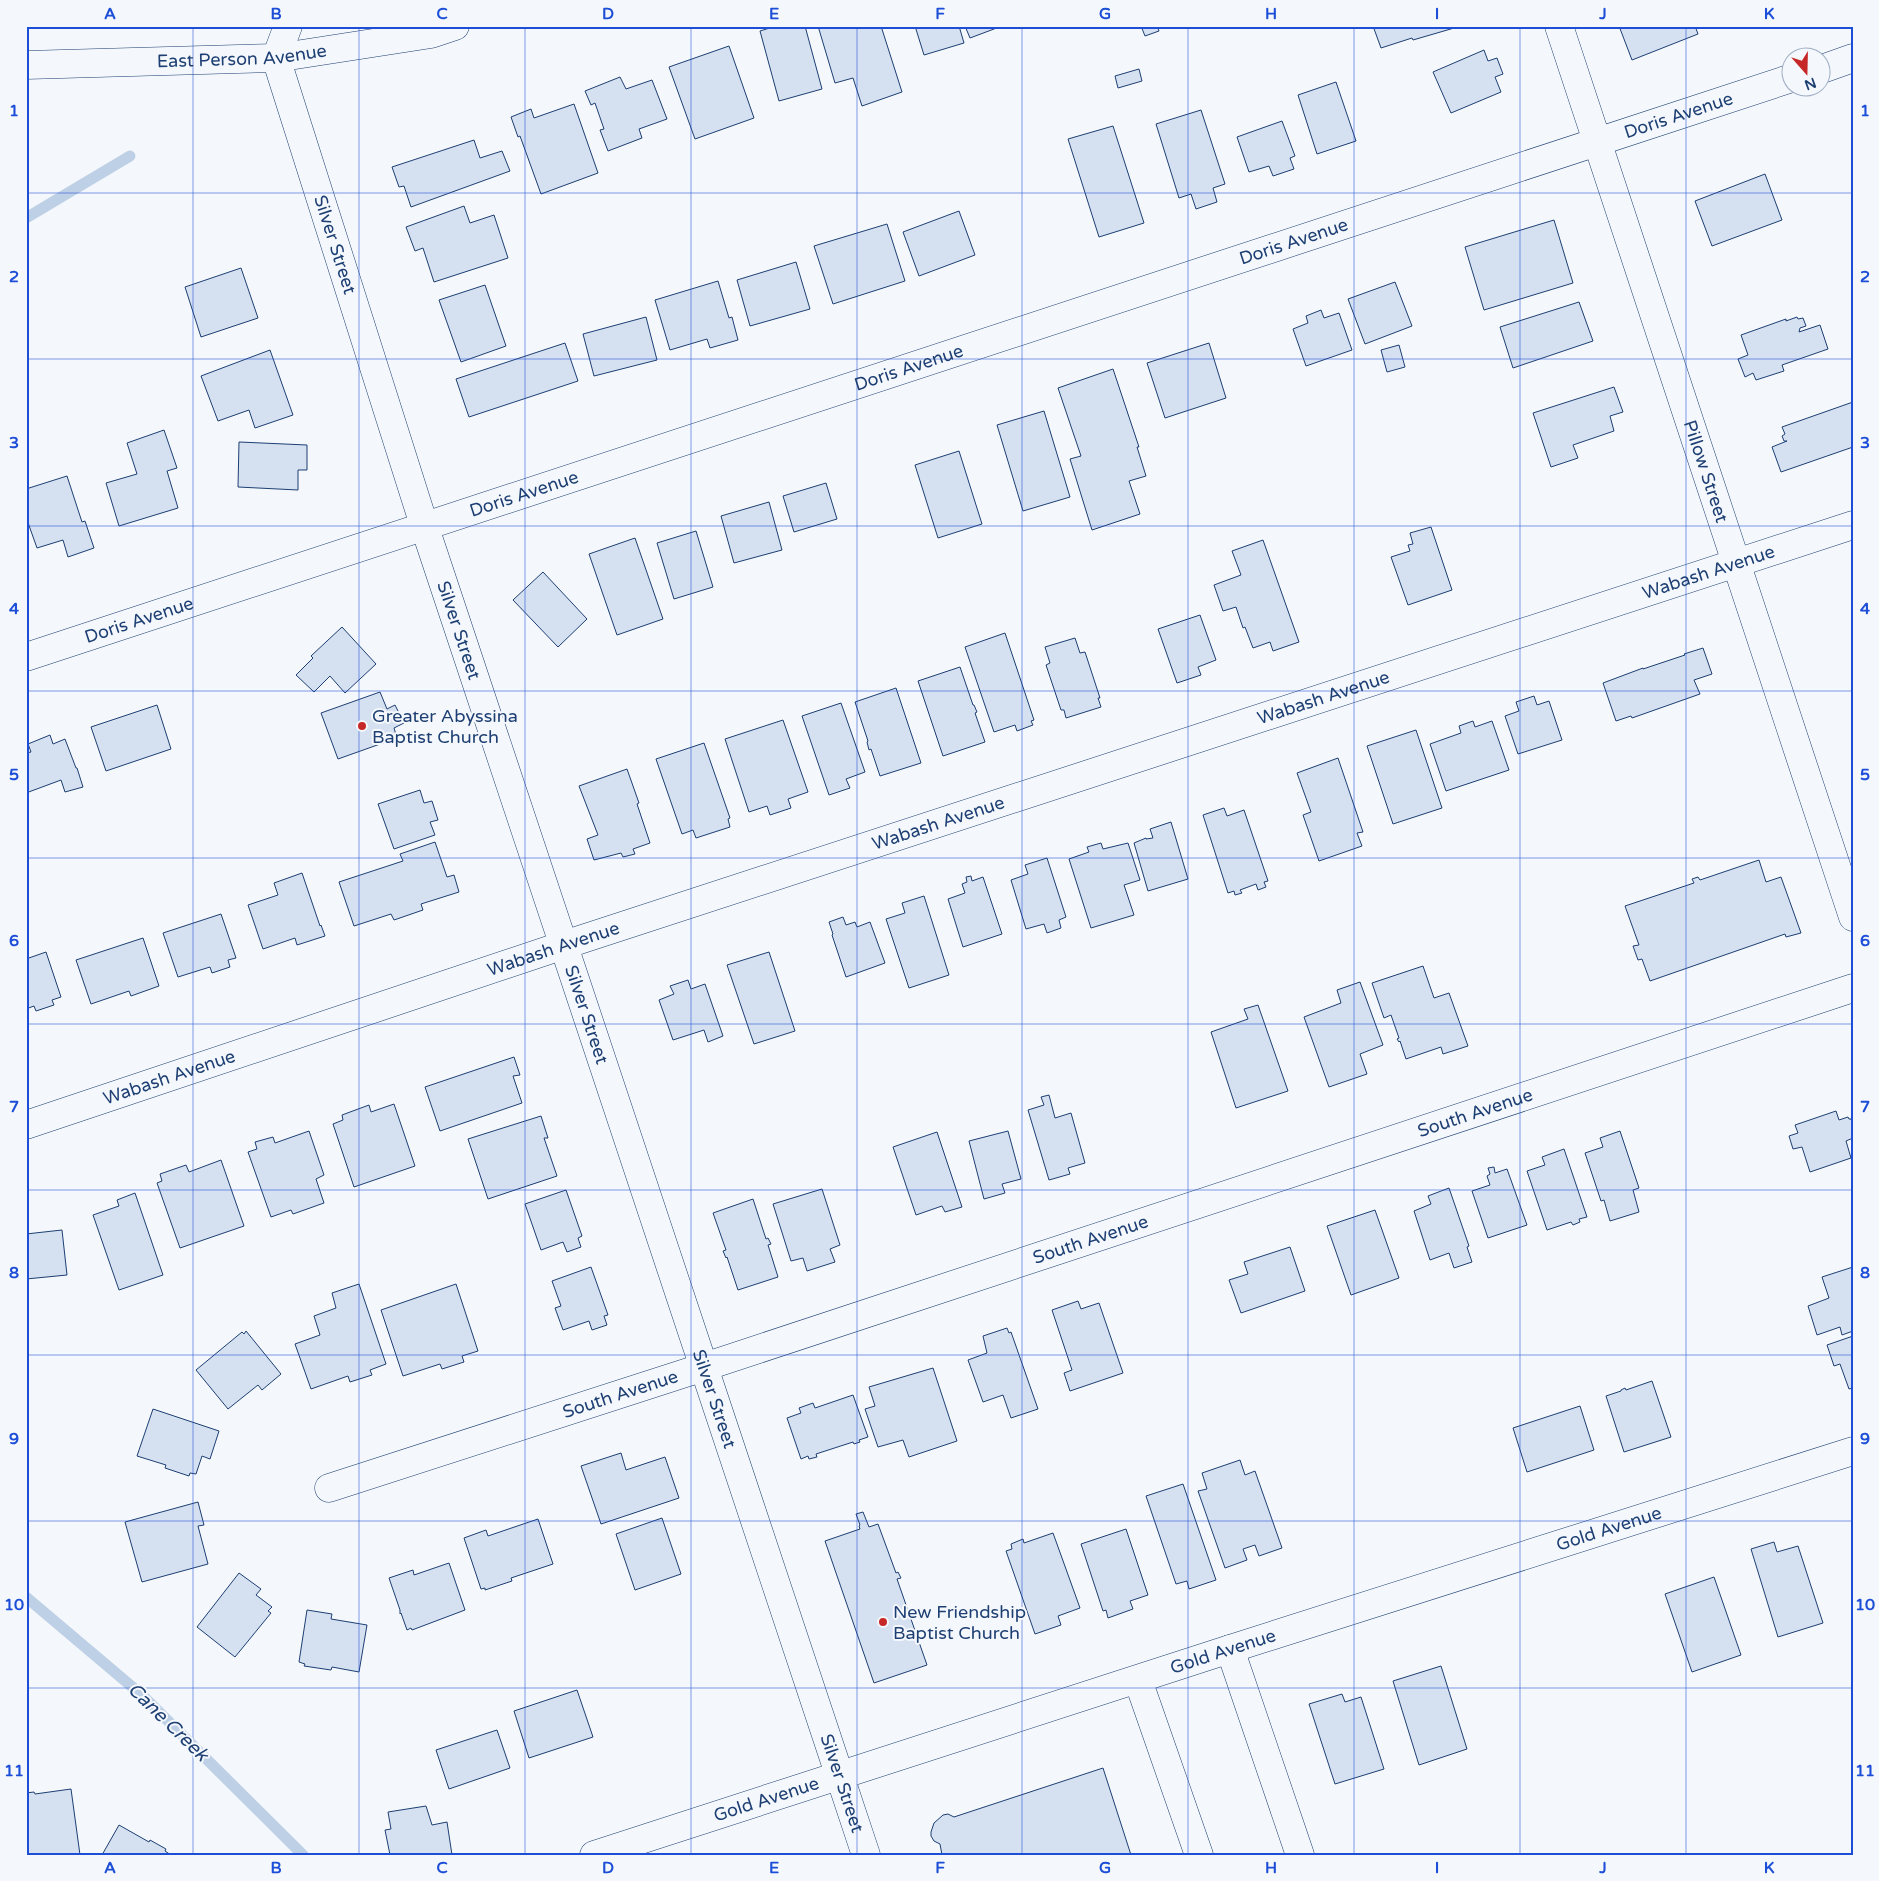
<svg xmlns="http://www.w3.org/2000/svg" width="1879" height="1881" font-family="'Varela Round',sans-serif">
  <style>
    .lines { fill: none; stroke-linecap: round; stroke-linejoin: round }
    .stream { stroke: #bed0e5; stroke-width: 11 }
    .building { fill: #d5e0f0; stroke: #1d3f73 }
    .minor-casing { stroke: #1d3f73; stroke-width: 29 }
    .major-casing { stroke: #1d3f73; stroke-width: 29 }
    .minor { stroke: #f4f7fb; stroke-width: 28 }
    .major { stroke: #f4f7fb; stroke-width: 28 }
    .grid { fill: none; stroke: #1d4ed8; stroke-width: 1; stroke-opacity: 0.55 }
    .poi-dot { fill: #c62828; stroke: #f4f7fb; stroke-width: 2 }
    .labels { text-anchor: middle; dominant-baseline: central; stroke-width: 4; stroke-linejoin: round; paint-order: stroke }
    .street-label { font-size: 18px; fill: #1d3f73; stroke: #f4f7fb }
    .poi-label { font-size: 18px; fill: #1d3f73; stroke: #f4f7fb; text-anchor: start }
    .water-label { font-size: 19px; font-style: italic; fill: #1d3f73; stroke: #f4f7fb }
    .neatline { fill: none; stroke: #1d4ed8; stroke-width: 2 }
    .grid-label { font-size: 16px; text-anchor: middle; font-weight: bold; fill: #1d4ed8 }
  </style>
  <rect width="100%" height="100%" fill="#f4f7fb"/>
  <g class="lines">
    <!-- stream -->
    <g class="stream">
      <polyline points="26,218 130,156"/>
      <polyline points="26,1597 143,1696 303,1855"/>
    </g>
  </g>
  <!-- building -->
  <g class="building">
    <polygon points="776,26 805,26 822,89 779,101 760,31"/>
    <polygon points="818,26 881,26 902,92 862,106 853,78 835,83"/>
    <polygon points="915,26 959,26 964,43 924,55"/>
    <polygon points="965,26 1002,26 970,38"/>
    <polygon points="1141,26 1157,26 1159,31 1145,36"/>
    <polygon points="1373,26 1461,26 1413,40 1412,38 1381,48"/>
    <polygon points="1619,26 1695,26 1698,34 1632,60"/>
    <polygon points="729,46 754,118 695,139 669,67"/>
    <polygon points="1484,50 1488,61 1497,58 1503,74 1495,77 1501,92 1451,113 1433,72"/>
    <polygon points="1139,69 1142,81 1118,88 1115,76"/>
    <polygon points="620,77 626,89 652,80 667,119 639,129 642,138 608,151 600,130 604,129 595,103 591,105 585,91"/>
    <polygon points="1336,82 1356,141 1317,154 1298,95"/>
    <polygon points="574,104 598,173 541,194 520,136 518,137 511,117 531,109 534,118"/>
    <polygon points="1201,110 1225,184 1213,188 1217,202 1196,209 1191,194 1179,198 1156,124"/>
    <polygon points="1282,121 1295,156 1290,158 1294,169 1273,176 1269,166 1249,172 1237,137"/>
    <polygon points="1113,126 1144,223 1099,237 1068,139"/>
    <polygon points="474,140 480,158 502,151 510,171 411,207 404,186 399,187 392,167"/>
    <polygon points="1765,174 1782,220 1712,246 1695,201"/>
    <polygon points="464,206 470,223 494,215 508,258 434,282 423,248 415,251 406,227"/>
    <polygon points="959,211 975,255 919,276 903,232"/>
    <polygon points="1554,220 1573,283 1484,310 1465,247"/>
    <polygon points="887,224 905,281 833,304 814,246"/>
    <polygon points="796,262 810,309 750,326 737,280"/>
    <polygon points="241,268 258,318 201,337 185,287"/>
    <polygon points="718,281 729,318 732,317 738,340 710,348 707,339 670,350 655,300"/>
    <polygon points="1395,282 1412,326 1365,344 1348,299"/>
    <polygon points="485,285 506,346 461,362 439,300"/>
    <polygon points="1579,302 1593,341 1513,368 1500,327"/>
    <polygon points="1321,310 1324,318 1339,313 1352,350 1306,366 1293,329 1308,323 1306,316"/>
    <polygon points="646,317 657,360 594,376 583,334"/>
    <polygon points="1797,317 1798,319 1803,318 1806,326 1800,328 1799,332 1820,325 1828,349 1782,365 1784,371 1756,380 1753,373 1745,377 1738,359 1748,355 1741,335 1786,319 1786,321"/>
    <polygon points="565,343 578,381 469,417 456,379"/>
    <polygon points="1209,343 1226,398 1165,418 1147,363"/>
    <polygon points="1399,345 1405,367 1387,372 1381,350"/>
    <polygon points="270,350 293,415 255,428 249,410 218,421 201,376"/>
    <polygon points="1113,369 1139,447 1137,447 1146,476 1129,481 1140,514 1092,530 1070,459 1081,456 1058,388"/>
    <polygon points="1614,387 1623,412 1610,416 1614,431 1573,445 1578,458 1551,467 1533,413"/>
    <polygon points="1853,402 1853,447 1781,472 1772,447 1787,441 1784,441 1782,436 1785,434 1782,427"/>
    <polygon points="1044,411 1070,497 1023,511 997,425"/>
    <polygon points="164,430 177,468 167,471 178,508 119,526 106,483 137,474 127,443"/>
    <polygon points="239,442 307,445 307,470 298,470 298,490 238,487"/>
    <polygon points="959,451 982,524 938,538 915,465"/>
    <polygon points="67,476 82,522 85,521 94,548 68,557 63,540 37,548 26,517 26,489"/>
    <polygon points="826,483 837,519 794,532 783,496"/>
    <polygon points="769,502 782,550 734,563 721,516"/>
    <polygon points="1431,527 1452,590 1408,605 1391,557 1410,551 1408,545 1413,544 1410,533"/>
    <polygon points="696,531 713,587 674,599 657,543"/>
    <polygon points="635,538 663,619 617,635 589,554"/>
    <polygon points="1263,540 1299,642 1273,651 1270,642 1253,648 1245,627 1243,628 1236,607 1223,611 1214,585 1241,575 1232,551"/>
    <polygon points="543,572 587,619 558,647 513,600"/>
    <polygon points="1200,615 1216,660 1198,667 1201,675 1177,683 1158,629"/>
    <polygon points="342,627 376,664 345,693 330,676 314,692 296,675 313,658 311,656"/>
    <polygon points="1005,633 1034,720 1031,721 1033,725 1017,731 1015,725 994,732 965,647"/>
    <polygon points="1075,638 1080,653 1085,652 1100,698 1098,698 1101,707 1066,718 1064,710 1061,710 1046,665 1050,663 1045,647"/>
    <polygon points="1703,648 1712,674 1694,680 1700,694 1632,718 1631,716 1616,721 1603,683 1643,668 1643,669 1685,655 1684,654"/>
    <polygon points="960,667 973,705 974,705 977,712 975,713 985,742 943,756 918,681"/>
    <polygon points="896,688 921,763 880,776 871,749 869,750 867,742 868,741 855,702"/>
    <polygon points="380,692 387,709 395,705 404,723 394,728 397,738 338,759 321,713"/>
    <polygon points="1534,696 1537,705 1549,701 1562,740 1518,754 1505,716 1519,711 1516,702"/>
    <polygon points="841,703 865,772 846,779 850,788 829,795 802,716"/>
    <polygon points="157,705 171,749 106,771 91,727"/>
    <polygon points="783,720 808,792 788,799 791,808 770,815 767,806 749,812 725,739"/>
    <polygon points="1473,721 1475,727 1492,721 1509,770 1446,791 1430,744 1461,733 1459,726"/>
    <polygon points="1416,730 1442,808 1393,824 1367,746"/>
    <polygon points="50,735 53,744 65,739 76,768 77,768 83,787 65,792 61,780 26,793 26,753 31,752 28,744"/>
    <polygon points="704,743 730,818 728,819 730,827 696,838 693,830 682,834 656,759"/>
    <polygon points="1338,758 1363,832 1357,833 1362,846 1319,861 1303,815 1311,812 1297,773"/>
    <polygon points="627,769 639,803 637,804 650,843 633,849 635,854 623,857 621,853 594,860 587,839 598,835 579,786"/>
    <polygon points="420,790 424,803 432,801 438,820 430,822 435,835 394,849 378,804"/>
    <polygon points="1224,808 1227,816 1244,810 1268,881 1264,882 1266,887 1258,890 1256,884 1240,890 1242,893 1235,895 1234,891 1228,893 1203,815"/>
    <polygon points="1171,822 1188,879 1148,891 1134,843 1146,838 1146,839 1153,838 1150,829"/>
    <polygon points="435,842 447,877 454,875 459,892 421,904 423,910 394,920 391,914 354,926 339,882 403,861 400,854"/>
    <polygon points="1101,843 1103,849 1128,843 1140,880 1124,885 1134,915 1091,928 1069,859 1089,852 1087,847"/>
    <polygon points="1047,858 1066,917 1059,920 1061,928 1047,933 1044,924 1026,929 1011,880 1028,874 1025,865"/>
    <polygon points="1759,860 1766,882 1781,877 1801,933 1786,937 1785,934 1650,981 1642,959 1638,960 1633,946 1639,945 1625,906 1694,883 1692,879 1698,877 1700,880"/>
    <polygon points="302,873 320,926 321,925 325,936 297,945 295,938 263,949 248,905 278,895 274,883"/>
    <polygon points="971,876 972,881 983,877 1002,934 963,947 948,899 965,893 962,884 967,882 966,877"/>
    <polygon points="924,896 949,975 909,988 886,919 905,913 902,903"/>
    <polygon points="221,914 236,958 228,960 230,967 212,973 210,967 178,977 163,933"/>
    <polygon points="843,917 846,925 855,922 857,927 870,922 885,963 846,977 832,935 833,934 829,922"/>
    <polygon points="143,938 159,986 131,996 129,991 91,1004 76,960"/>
    <polygon points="46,952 61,997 52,1000 54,1005 36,1011 34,1006 26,1009 26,959"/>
    <polygon points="769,952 795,1031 754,1044 727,965"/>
    <polygon points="1423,966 1434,998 1449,993 1468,1046 1443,1054 1441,1047 1406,1059 1400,1041 1399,1042 1397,1039 1399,1038 1391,1015 1384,1018 1372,983"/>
    <polygon points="688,980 691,989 705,984 723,1036 708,1042 704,1030 673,1040 659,1000 674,994 670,986"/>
    <polygon points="1360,982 1383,1045 1360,1054 1367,1074 1329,1087 1304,1017 1341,1003 1337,990"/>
    <polygon points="1258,1005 1288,1091 1236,1108 1211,1032 1248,1019 1244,1009"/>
    <polygon points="514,1057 520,1075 513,1076 522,1103 440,1131 425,1087"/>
    <polygon points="1049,1095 1055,1118 1071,1113 1085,1163 1068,1168 1070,1174 1049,1180 1028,1110 1044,1105 1041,1097"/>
    <polygon points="394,1104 415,1166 354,1187 333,1124 343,1120 342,1115 369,1105 371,1112"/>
    <polygon points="1836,1111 1839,1120 1848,1117 1849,1119 1851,1119 1853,1124 1853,1138 1846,1141 1851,1158 1810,1172 1802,1147 1793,1149 1789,1136 1798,1133 1795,1125"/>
    <polygon points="541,1116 548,1138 544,1138 557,1176 488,1199 468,1139"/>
    <polygon points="309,1131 324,1175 316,1179 324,1203 293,1214 291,1210 271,1217 248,1152 257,1149 255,1142 273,1137 275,1143"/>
    <polygon points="1008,1131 1021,1179 1002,1184 1005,1193 984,1199 969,1141"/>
    <polygon points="1620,1131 1639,1188 1633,1190 1639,1212 1610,1221 1604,1200 1601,1201 1585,1153 1603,1147 1600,1138"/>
    <polygon points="937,1132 962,1207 945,1212 942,1206 916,1215 893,1147"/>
    <polygon points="1564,1149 1587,1217 1579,1219 1580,1222 1573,1225 1571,1222 1547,1230 1527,1171 1545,1165 1542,1157"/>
    <polygon points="221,1160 244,1226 180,1248 157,1183 162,1181 160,1174 186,1165 189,1172"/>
    <polygon points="1494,1167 1495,1173 1507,1169 1527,1225 1488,1238 1472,1191 1490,1185 1487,1176 1490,1174 1488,1168"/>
    <polygon points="1449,1188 1469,1246 1467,1247 1472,1262 1454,1268 1449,1253 1430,1260 1414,1211 1431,1204 1428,1196"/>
    <polygon points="822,1189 840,1245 830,1249 835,1262 807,1271 803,1258 791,1261 773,1204"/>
    <polygon points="566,1190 582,1236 578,1238 581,1247 567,1252 563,1242 541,1250 525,1204"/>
    <polygon points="135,1193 163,1275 119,1290 93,1215 119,1206 117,1200"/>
    <polygon points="753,1199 766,1239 768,1238 771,1244 768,1245 778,1277 738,1290 727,1257 726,1258 723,1251 726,1250 713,1213"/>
    <polygon points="1375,1210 1399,1278 1351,1295 1327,1226"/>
    <polygon points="62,1230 67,1275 26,1279 26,1234"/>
    <polygon points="1290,1247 1305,1291 1241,1313 1229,1280 1248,1274 1244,1262"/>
    <polygon points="591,1267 608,1315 604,1316 607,1325 592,1330 589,1321 563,1330 555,1308 561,1306 552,1281"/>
    <polygon points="1853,1267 1853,1331 1842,1335 1840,1327 1817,1335 1808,1306 1829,1298 1822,1277"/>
    <polygon points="359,1284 386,1364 370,1370 372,1375 350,1382 348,1376 311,1389 295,1344 320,1335 314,1316 336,1308 332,1293"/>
    <polygon points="456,1284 478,1351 462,1356 464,1362 442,1369 440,1364 403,1376 381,1310"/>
    <polygon points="1078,1301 1081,1309 1099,1303 1123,1373 1070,1391 1064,1373 1072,1370 1052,1310"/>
    <polygon points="1007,1328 1009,1333 1011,1332 1038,1409 1011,1418 1003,1395 983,1402 968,1360 987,1353 983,1336"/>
    <polygon points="246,1331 281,1374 262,1390 258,1385 228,1409 196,1370 242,1332 244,1334"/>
    <polygon points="1853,1336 1853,1388 1849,1389 1840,1364 1834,1366 1827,1345"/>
    <polygon points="933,1368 957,1441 909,1457 903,1440 878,1447 865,1409 875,1406 869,1387"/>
    <polygon points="1652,1381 1671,1437 1624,1452 1606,1396 1621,1391 1621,1390 1625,1388 1626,1390"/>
    <polygon points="853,1395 868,1437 859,1440 860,1442 854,1444 853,1442 816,1454 817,1457 809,1459 808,1456 801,1459 787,1418 801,1413 799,1408 813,1403 815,1408"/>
    <polygon points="1580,1406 1594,1450 1527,1472 1513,1428"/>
    <polygon points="153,1409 219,1431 210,1459 202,1456 196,1474 190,1473 189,1476 165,1468 166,1465 137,1456"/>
    <polygon points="621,1453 626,1470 665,1457 679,1498 601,1524 581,1466"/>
    <polygon points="1240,1460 1245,1475 1255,1471 1282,1548 1259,1556 1255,1545 1243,1549 1247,1560 1225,1568 1198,1491 1207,1489 1202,1473"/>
    <polygon points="1183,1484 1216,1580 1189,1589 1187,1581 1176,1584 1146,1496"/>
    <polygon points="198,1502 204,1525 198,1526 208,1564 142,1582 125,1522"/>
    <polygon points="863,1512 869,1527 878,1524 896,1573 898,1572 901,1578 897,1579 927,1665 874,1683 825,1541 860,1529 859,1526 860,1525 856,1514"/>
    <polygon points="662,1518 681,1574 635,1590 616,1534"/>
    <polygon points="538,1519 553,1564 511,1578 512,1581 485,1590 485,1588 481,1589 464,1538 486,1530 488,1536"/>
    <polygon points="1126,1529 1148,1595 1130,1601 1133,1609 1108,1618 1106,1610 1103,1611 1081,1544"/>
    <polygon points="1053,1533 1080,1608 1058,1616 1061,1625 1035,1634 1006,1551 1012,1549 1011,1544 1023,1539 1024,1543"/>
    <polygon points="1774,1542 1777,1552 1798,1546 1823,1623 1778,1637 1751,1549"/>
    <polygon points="449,1563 465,1610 412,1630 411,1628 407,1630 401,1613 400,1614 400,1610 389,1578 413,1570 414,1575"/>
    <polygon points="239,1573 261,1589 256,1595 272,1607 268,1611 271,1613 235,1657 197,1627"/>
    <polygon points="1714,1577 1741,1655 1692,1672 1665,1594"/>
    <polygon points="307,1610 332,1614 331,1619 367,1625 359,1672 332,1667 331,1670 304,1666 305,1664 299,1662"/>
    <polygon points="1441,1666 1467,1749 1419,1765 1393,1681"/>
    <polygon points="577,1690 593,1737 529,1758 514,1711"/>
    <polygon points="1342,1694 1345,1702 1361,1697 1384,1769 1335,1784 1309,1704"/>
    <polygon points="497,1730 510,1768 449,1789 436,1750"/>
    <polygon points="1103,1768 1131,1855 942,1855 940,1844 934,1841 931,1836 931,1832 934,1823 943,1815 948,1814 954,1817"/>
    <polygon points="71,1789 80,1855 26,1855 26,1793 34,1792 35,1794"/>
    <polygon points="426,1806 432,1825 447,1822 452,1855 390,1855 385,1830 391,1829 388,1812"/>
    <polygon points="119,1825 149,1842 150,1840 166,1849 165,1851 171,1855 102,1855"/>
  </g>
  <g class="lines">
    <!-- minor casing -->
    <g class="minor-casing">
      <g id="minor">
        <path id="s1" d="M288,26L276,58L424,525L866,1855"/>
        <path id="s2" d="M1559,26L1853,917"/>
        <polyline points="1822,69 1853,58"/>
        <path id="s3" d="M26,657L1792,78"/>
        <path id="s4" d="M26,1125L564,945L1853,525"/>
        <path id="s5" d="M329,1488L704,1367L1853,988"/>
        <polyline points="1230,1649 1300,1855"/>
        <polyline points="1138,1680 1199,1855"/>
        <path id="s6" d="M594,1855L1230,1649L1853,1451"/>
      </g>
    </g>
    <!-- major casing -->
    <g class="major-casing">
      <g id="major">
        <path id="s7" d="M26,65L276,58L431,34L455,26"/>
      </g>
    </g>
    <!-- minor -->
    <use href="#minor" class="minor"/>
    <!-- major -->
    <use href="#major" class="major"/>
  </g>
  <!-- grid -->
  <path class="grid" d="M193,26V1855M359,26V1855M525,26V1855M691,26V1855M857,26V1855M1022,26V1855M1188,26V1855M1354,26V1855M1520,26V1855M1686,26V1855M26,193H1853M26,359H1853M26,526H1853M26,691H1853M26,858H1853M26,1024H1853M26,1190H1853M26,1355H1853M26,1521H1853M26,1688H1853"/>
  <!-- markers -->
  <g class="poi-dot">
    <circle cx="362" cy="726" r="5"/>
    <circle cx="883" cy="1622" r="5"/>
  </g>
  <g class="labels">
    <!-- street labels -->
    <g class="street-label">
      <text stroke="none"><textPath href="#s7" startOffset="216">East Person Avenue</textPath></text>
      <text stroke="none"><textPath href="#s3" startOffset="1739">Doris Avenue</textPath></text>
      <text stroke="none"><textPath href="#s3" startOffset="1334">Doris Avenue</textPath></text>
      <text stroke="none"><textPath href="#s1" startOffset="230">Silver Street</textPath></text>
      <text stroke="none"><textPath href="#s3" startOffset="929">Doris Avenue</textPath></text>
      <text stroke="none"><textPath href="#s2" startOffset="469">Pillow Street</textPath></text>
      <text stroke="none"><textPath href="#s3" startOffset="524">Doris Avenue</textPath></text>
      <text stroke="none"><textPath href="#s4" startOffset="1771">Wabash Avenue</textPath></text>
      <text stroke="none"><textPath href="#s3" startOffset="119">Doris Avenue</textPath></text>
      <text stroke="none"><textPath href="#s1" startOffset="635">Silver Street</textPath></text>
      <text stroke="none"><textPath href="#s4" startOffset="1366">Wabash Avenue</textPath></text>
      <text stroke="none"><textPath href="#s4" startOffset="961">Wabash Avenue</textPath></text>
      <text stroke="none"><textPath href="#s4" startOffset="556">Wabash Avenue</textPath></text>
      <text stroke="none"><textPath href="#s1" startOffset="1040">Silver Street</textPath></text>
      <text stroke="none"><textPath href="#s4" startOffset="151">Wabash Avenue</textPath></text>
      <text stroke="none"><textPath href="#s5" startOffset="1206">South Avenue</textPath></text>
      <text stroke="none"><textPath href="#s5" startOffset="801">South Avenue</textPath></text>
      <text stroke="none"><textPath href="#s5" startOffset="306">South Avenue</textPath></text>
      <text stroke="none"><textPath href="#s1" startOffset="1445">Silver Street</textPath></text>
      <text stroke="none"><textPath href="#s6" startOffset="1066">Gold Avenue</textPath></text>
      <text stroke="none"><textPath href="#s6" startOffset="661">Gold Avenue</textPath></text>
      <text stroke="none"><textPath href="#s1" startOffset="1850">Silver Street</textPath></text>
      <text stroke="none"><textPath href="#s6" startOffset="181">Gold Avenue</textPath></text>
    </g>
    <!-- poi labels -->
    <g class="poi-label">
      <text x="372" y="716">Greater Abyssina<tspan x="372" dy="21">Baptist Church</tspan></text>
      <text x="893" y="1612">New Friendship<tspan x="893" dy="21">Baptist Church</tspan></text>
    </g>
    <!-- water labels -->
    <g class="water-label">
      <text transform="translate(168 1722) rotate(44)">Cane Creek</text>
    </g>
  </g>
  <!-- border -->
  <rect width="1879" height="1881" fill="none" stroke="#f4f7fb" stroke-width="55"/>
  <!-- north arrow -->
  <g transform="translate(1806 72) rotate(160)"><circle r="24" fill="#f4f7fb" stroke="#9eadc5"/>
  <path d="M0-4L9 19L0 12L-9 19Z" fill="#c62828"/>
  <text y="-8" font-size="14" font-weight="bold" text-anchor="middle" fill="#1d3f73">N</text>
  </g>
  <rect x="28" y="28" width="1824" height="1826" class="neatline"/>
  <g class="grid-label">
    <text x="110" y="19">A</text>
    <text x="276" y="19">B</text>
    <text x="442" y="19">C</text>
    <text x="608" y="19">D</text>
    <text x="774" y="19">E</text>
    <text x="940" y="19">F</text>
    <text x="1105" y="19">G</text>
    <text x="1271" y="19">H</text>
    <text x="1437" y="19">I</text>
    <text x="1603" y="19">J</text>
    <text x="1769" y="19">K</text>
    <text x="14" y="116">1</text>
    <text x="1865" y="116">1</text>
    <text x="14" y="282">2</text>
    <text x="1865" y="282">2</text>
    <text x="14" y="448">3</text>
    <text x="1865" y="448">3</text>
    <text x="14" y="614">4</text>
    <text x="1865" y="614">4</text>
    <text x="14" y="780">5</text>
    <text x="1865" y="780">5</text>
    <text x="14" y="946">6</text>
    <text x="1865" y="946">6</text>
    <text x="14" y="1112">7</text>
    <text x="1865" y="1112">7</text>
    <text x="14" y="1278">8</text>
    <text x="1865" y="1278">8</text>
    <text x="14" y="1444">9</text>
    <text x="1865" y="1444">9</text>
    <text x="14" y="1610">10</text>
    <text x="1865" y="1610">10</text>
    <text x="14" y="1776">11</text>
    <text x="1865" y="1776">11</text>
    <text x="110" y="1873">A</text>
    <text x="276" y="1873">B</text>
    <text x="442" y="1873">C</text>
    <text x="608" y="1873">D</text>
    <text x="774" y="1873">E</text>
    <text x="940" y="1873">F</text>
    <text x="1105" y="1873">G</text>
    <text x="1271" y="1873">H</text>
    <text x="1437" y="1873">I</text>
    <text x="1603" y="1873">J</text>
    <text x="1769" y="1873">K</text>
  </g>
</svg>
